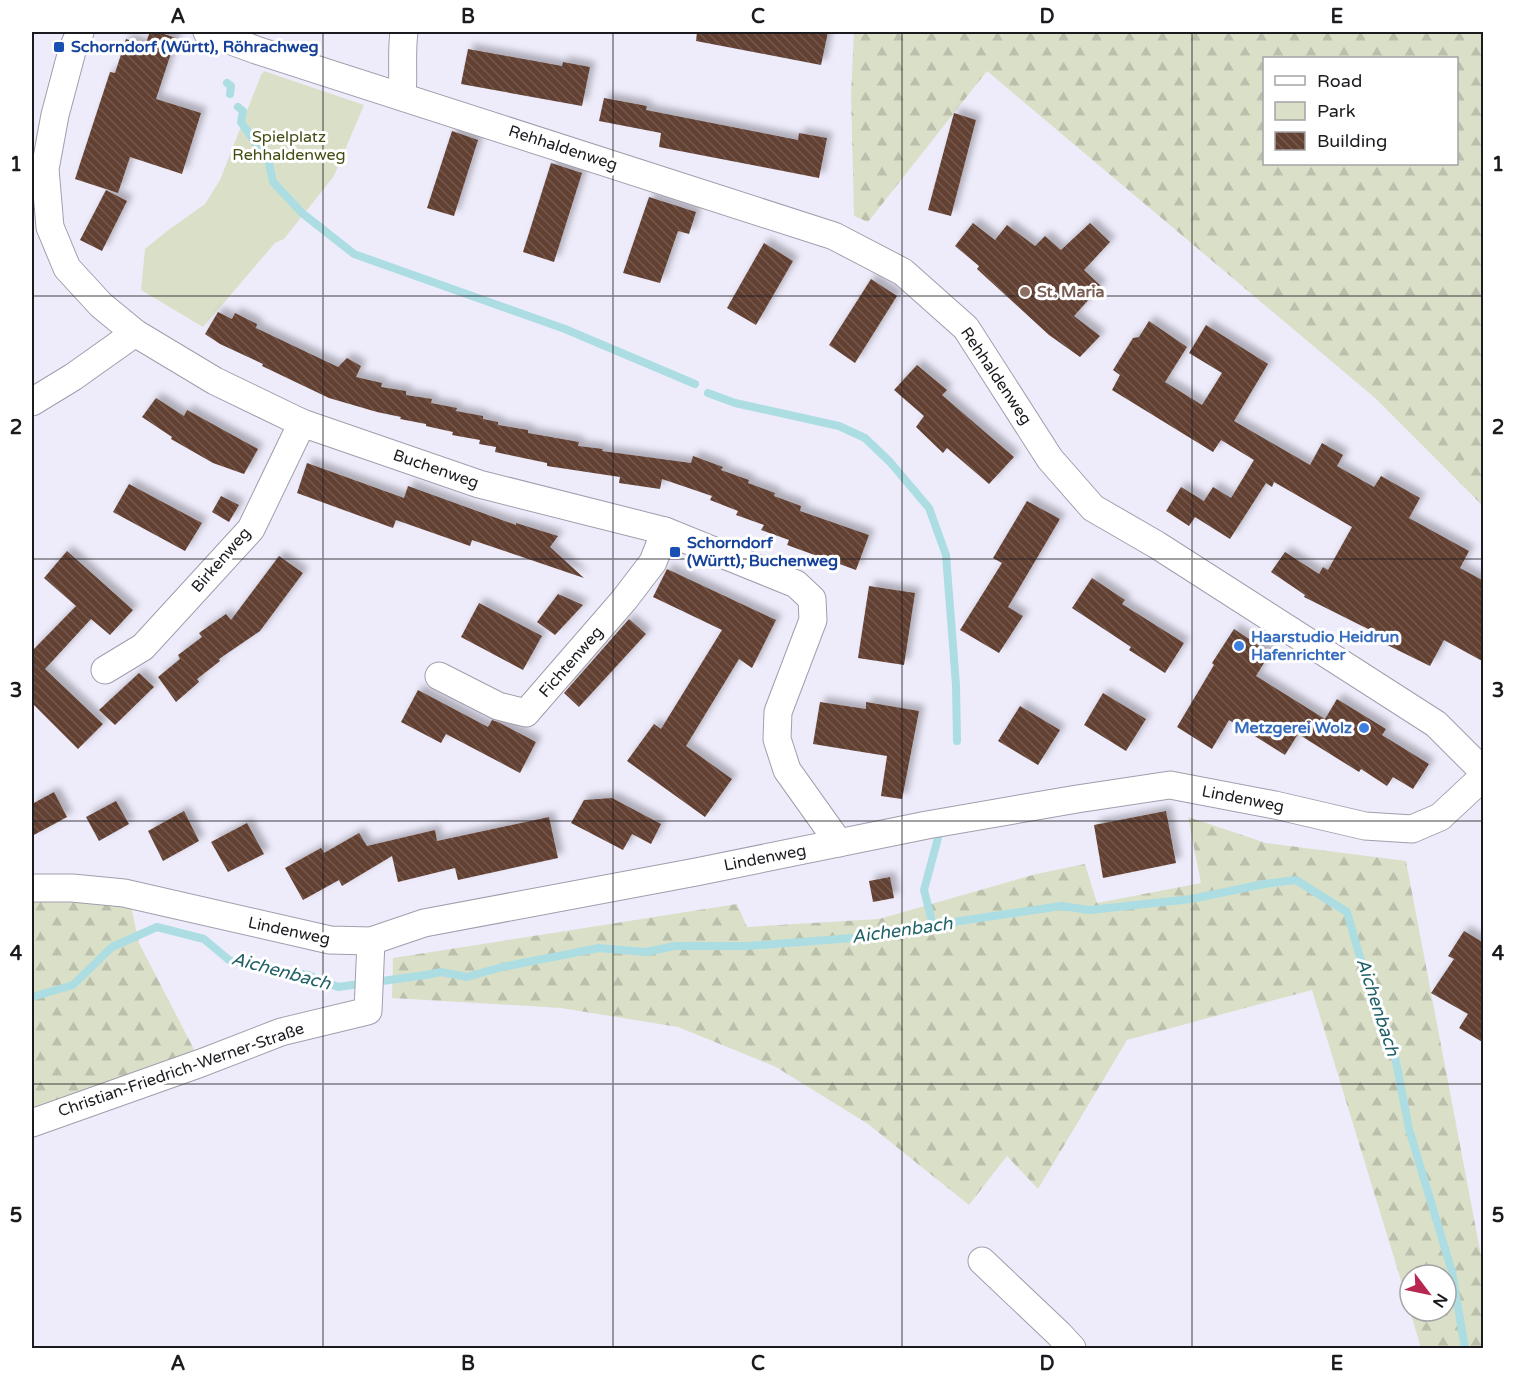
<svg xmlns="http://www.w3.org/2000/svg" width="1515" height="1380" font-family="'Varela Round',sans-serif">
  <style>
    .forest { fill: url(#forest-firs); fill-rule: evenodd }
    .green { fill: #dae0c8 }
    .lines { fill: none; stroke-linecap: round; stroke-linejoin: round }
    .stream { stroke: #acdde2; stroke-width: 8 }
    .building { fill: url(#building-back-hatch); filter: url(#shadow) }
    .street-casing { stroke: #a09eac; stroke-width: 29 }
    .street { stroke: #fff; stroke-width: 27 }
    .grid { fill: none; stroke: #1b1a1f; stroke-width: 1.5; stroke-opacity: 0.55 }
    .transit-dot { fill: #1a4fb4; stroke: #fff; stroke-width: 2 }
    .education-dot { fill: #8d6e63; stroke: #fff; stroke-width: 2 }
    .shop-dot { fill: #3f7fe0; stroke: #fff; stroke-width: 2 }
    .labels { text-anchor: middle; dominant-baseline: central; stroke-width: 6; stroke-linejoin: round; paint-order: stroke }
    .transit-label { font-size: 16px; font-weight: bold; fill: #164399; stroke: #fff; text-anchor: start }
    .park-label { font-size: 16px; fill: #434c11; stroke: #fff }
    .street-label { font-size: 16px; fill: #1b1a1f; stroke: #fff }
    .education-label { font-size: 16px; font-weight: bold; fill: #785e54; stroke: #fff; text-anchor: start }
    .shop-label { font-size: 16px; font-weight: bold; fill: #366cbe; stroke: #fff; text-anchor: start }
    .water-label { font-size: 18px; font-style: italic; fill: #206167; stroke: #fff }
    .neatline { fill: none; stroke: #1b1a1f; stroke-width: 2 }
    .grid-label { font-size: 20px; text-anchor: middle; font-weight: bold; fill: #1b1a1f }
  </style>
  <defs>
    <pattern id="forest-firs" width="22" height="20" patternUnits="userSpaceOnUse" patternTransform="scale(1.5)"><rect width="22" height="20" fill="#dae0c8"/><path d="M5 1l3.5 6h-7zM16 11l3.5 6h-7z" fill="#bac0ab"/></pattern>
    <pattern id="building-back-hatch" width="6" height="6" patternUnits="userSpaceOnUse" patternTransform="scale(1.5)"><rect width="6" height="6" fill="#624133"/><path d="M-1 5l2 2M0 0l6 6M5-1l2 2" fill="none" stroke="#74594e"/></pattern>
    <filter id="shadow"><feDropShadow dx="5.5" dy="-5.5" stdDeviation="3" flood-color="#0004"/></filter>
  </defs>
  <rect width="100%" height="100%" fill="#eeecfb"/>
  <!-- forest -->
  <g class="forest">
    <path d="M854,32H1483V506L1375,398L987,71L868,222L854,216L851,95ZM1264,58H1456V164H1264Z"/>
    <polygon points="1188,817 1266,843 1406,861 1483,1266 1483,1348 1421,1348 1410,1311 1446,1311 1446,1275 1410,1275 1410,1310 1312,990 1127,1040 1038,1189 1007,1156 969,1205 868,1124 776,1067 678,1027 561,1008 392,998 393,958 737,904 747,927 879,919 1036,874 1085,864 1097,903 1201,883"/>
    <polygon points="32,893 130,901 139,943 201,1063 32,1126"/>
  </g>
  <!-- green -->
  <polygon class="green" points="264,71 364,105 334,176 284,239 275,243 203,327 141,290 145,249 167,231 205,204 220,180 261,75"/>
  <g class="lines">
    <!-- stream -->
    <g class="stream">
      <polyline points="227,83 231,86 230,94"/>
      <polyline points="238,107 243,111 241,122 269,163 273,182 302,213 354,254 565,329 695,384"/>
      <polyline points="708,393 735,403 839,426 865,438 890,462 929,508 946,555 956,685 957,741"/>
      <polyline points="933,925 924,890 938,838"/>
      <polyline points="32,997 73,985 112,947 157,927 204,939 229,960 264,969 308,975 338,987 426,975 441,972 467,977 502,967 599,948 646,952 675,946 748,946 879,936 933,925 1061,906 1090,910 1191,899 1264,884 1296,880 1347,912 1359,954 1394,1051 1409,1129 1452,1272 1465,1348"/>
    </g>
  </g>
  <!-- building -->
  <g class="building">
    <polygon points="150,32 158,32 176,38 156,99 201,113 182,174 130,157 118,193 75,179 110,72 115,73 126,39 145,45"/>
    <polygon points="697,32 828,32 821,65 696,41"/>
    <polygon points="468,49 562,66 563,62 590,67 582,106 461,84"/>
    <polygon points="604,98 647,106 646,110 798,140 799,133 827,138 819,178 659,147 661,133 599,121"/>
    <polygon points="954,113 976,120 951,216 928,210"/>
    <polygon points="452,131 478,140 454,216 427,208"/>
    <polygon points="551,163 582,173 554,262 523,252"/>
    <polygon points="106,190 127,201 102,251 80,240"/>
    <polygon points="649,197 696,212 689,234 678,231 660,283 623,273"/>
    <polygon points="973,223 995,240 1007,225 1035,246 1045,236 1061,250 1090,223 1110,242 1084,270 1101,286 1074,316 1100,336 1080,357 1049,335 977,269 979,266 955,246"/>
    <polygon points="764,243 793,261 756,325 727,308"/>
    <polygon points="871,279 897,296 855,363 829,345"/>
    <polygon points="218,312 232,319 235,313 257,324 256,328 338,367 347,358 361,366 356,377 382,383 381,387 406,391 406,395 432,399 431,403 457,408 456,411 483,416 483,419 498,422 498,425 528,430 528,433 579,442 578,446 603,449 602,451 691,463 693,456 723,467 721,470 749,480 748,483 775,493 774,496 801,506 800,511 869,535 856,570 787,545 789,540 761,530 764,525 736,515 738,511 710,500 712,496 662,479 660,489 619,483 620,477 547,466 547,463 495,452 496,447 479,444 480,440 452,435 453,432 426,426 426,424 400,419 401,417 377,412 329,398 262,366 263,364 220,344 205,334"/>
    <polygon points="1149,321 1187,347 1165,382 1202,405 1222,373 1189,353 1206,325 1268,364 1234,421 1310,465 1322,443 1343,455 1337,466 1374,487 1381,476 1420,498 1409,518 1469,551 1460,568 1484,581 1484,662 1444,640 1430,666 1371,637 1374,632 1304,597 1305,595 1271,572 1285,552 1319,574 1323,567 1328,570 1352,527 1274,482 1272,487 1266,483 1230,539 1195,517 1189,526 1166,511 1181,487 1204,501 1213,487 1231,498 1254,460 1221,440 1213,452 1112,390 1120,375 1113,370 1133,338 1139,337"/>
    <polygon points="917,365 947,390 942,395 1014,457 989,484 947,448 943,453 916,427 924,416 894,390"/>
    <polygon points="156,398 184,416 187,410 258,449 244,474 213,463 171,439 172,437 142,417"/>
    <polygon points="307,463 404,498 408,486 516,525 516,523 558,536 550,547 584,578 472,540 470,546 396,520 393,528 297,493"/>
    <polygon points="129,484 202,523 185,551 113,512"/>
    <polygon points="221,496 239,505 229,522 212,512"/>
    <polygon points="1027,501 1060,519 1008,607 1023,616 999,653 960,630 1002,563 993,558"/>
    <polygon points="67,551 133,610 110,635 91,619 45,669 103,724 78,749 32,703 32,651 76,606 44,578"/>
    <polygon points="279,556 303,573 260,631 219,659 220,661 197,679 199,682 176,702 158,677 180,659 178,655 202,637 199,633 226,614 231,620"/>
    <polygon points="667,569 776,620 752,668 739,659 686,746 732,779 705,817 627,761 654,724 661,729 722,630 653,597"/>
    <polygon points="1092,578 1125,600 1122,604 1184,643 1165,673 1129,650 1131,647 1072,608"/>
    <polygon points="869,586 915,593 904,665 858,658"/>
    <polygon points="558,594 583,605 555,635 537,622"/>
    <polygon points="479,603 542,636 523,670 461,637"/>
    <polygon points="629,619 646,634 579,707 564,693"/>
    <polygon points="1234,629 1270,653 1256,676 1325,719 1337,699 1386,729 1382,735 1429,764 1413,789 1393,777 1387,786 1361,769 1359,772 1298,734 1285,755 1229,720 1212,749 1177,727 1214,665 1212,663"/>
    <polygon points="139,673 154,687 115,725 99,710"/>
    <polygon points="418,690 488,727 492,720 498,722 536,742 520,773 446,734 441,743 401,722"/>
    <polygon points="1103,693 1146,719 1126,751 1084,725"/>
    <polygon points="820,702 866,709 866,702 919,711 902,799 881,796 887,756 813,744"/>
    <polygon points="1020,706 1060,730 1038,765 998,741"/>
    <polygon points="54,792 67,817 32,836 32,804"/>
    <polygon points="612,798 661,824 651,844 632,834 623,850 571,823 584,800"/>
    <polygon points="116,801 129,824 99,841 86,817"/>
    <polygon points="184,811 199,841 163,861 148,831"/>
    <polygon points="1166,811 1176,863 1103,878 1094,825"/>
    <polygon points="549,817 558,858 458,880 455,868 398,882 392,856 342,886 339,880 303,900 285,868 321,848 324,853 359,833 367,846 435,830 437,841"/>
    <polygon points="247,823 264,854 228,872 211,842"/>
    <polygon points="890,877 894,898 873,902 869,881"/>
    <polygon points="1464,931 1484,943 1484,1043 1459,1028 1468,1014 1431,993 1454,959 1448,956"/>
  </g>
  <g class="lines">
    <!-- street casing -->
    <g class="street-casing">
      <g id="street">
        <polyline points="80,32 72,51 55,115 45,169 50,227 67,268 101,305 135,333 215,381 302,423 479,484 665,531 796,584 812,599 813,620 778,712 777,739 787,770 839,843"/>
        <polyline points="207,32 256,50 834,236 903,272 966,328 1050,459 1093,508 1157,545 1436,724 1484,772"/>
        <path d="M402,96C404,74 401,53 404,32"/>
        <polyline points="32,402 73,377 135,333"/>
        <polyline points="105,670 143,647 251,529 302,423"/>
        <polyline points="439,676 498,706 526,713 624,600 653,562 665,531"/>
        <polyline points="32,888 72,888 124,893 330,940 371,941 424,923 696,872 927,825 1077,799 1170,785 1275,805 1365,826 1412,829 1440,817 1484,776"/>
        <polyline points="32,1123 201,1063 281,1032 368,1011 371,941"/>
        <polyline points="982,1261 1059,1334 1072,1348"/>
      </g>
    </g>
    <!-- street -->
    <use href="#street" class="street"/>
  </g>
  <!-- grid -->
  <path class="grid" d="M323,32V1348M613,32V1348M902,32V1348M1192,32V1348M32,296H1484M32,559H1484M32,821H1484M32,1084H1484"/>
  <!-- markers -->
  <g class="transit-dot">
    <rect x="53" y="41" width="12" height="12" rx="3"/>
    <rect x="669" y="546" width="12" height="12" rx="3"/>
  </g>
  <circle class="education-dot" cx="1025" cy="292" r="6"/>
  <g class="shop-dot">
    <circle cx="1239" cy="646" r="6"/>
    <circle cx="1364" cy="728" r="6"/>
  </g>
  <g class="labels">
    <!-- transit labels -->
    <g class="transit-label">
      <text x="71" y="47">Schorndorf (Württ), Röhrachweg</text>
      <text x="687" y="543">Schorndorf<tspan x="687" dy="18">(Württ), Buchenweg</tspan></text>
    </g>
    <!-- park labels -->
    <g class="park-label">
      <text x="289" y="137">Spielplatz<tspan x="289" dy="18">Rehhaldenweg</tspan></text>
    </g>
    <!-- street labels -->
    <g class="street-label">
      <text transform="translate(563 148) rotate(18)">Rehhaldenweg</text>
      <text transform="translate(996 376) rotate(56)">Rehhaldenweg</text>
      <text transform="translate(436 469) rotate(19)">Buchenweg</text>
      <text transform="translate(221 560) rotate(-49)">Birkenweg</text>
      <text transform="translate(571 662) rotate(-49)">Fichtenweg</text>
      <text transform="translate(1243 799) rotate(11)">Lindenweg</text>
      <text transform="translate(765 858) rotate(-11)">Lindenweg</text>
      <text transform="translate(289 931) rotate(12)">Lindenweg</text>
      <text transform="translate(181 1070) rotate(-19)">Christian-Friedrich-Werner-Straße</text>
    </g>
    <!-- education labels -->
    <g class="education-label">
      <text x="1037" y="292">St. Maria</text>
    </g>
    <!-- shop labels -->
    <g class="shop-label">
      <text x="1251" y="637">Haarstudio Heidrun<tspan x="1251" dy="18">Hafenrichter</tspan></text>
      <text x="1352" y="728" text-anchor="end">Metzgerei Wolz</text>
    </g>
    <!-- water labels -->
    <g class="water-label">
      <text transform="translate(902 930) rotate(-8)">Aichenbach</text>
      <text transform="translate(281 971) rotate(15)">Aichenbach</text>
      <text transform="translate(1378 1007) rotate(72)">Aichenbach</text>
    </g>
  </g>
  <!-- border -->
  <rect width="1515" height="1380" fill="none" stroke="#ffffff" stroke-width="66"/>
  <!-- legend -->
  <rect x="1263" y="57" width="195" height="108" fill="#ffffff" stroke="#a4a3a5" stroke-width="1.5"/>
  <rect x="1275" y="76" width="30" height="9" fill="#ffffff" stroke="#a4a3a5" stroke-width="1.5"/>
  <text x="1317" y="87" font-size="18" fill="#1b1a1f">Road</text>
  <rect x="1275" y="102" width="30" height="18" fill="#dae0c8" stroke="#a4a3a5" stroke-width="1.5"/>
  <text x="1317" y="117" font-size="18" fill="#1b1a1f">Park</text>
  <rect x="1275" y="132" width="30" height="18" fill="url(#building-back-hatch)" stroke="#a4a3a5" stroke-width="1.5"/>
  <text x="1317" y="147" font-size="18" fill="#1b1a1f">Building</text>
  <!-- north arrow -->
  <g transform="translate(1428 1293) rotate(122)"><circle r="28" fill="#ffffff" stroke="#a4a3a5" stroke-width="1.5"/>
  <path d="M0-4.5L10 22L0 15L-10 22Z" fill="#b72750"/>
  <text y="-9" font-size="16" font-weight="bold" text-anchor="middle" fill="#1b1a1f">N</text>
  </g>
  <rect x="33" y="33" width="1449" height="1314" class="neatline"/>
  <g class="grid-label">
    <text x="178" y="23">A</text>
    <text x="468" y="23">B</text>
    <text x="758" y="23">C</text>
    <text x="1047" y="23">D</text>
    <text x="1337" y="23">E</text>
    <text x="16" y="171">1</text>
    <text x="1498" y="171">1</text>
    <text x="16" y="434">2</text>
    <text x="1498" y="434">2</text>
    <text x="16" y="697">3</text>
    <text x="1498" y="697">3</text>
    <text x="16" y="960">4</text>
    <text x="1498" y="960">4</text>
    <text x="16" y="1222">5</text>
    <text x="1498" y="1222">5</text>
    <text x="178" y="1370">A</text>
    <text x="468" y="1370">B</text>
    <text x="758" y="1370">C</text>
    <text x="1047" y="1370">D</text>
    <text x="1337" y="1370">E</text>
  </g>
</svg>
